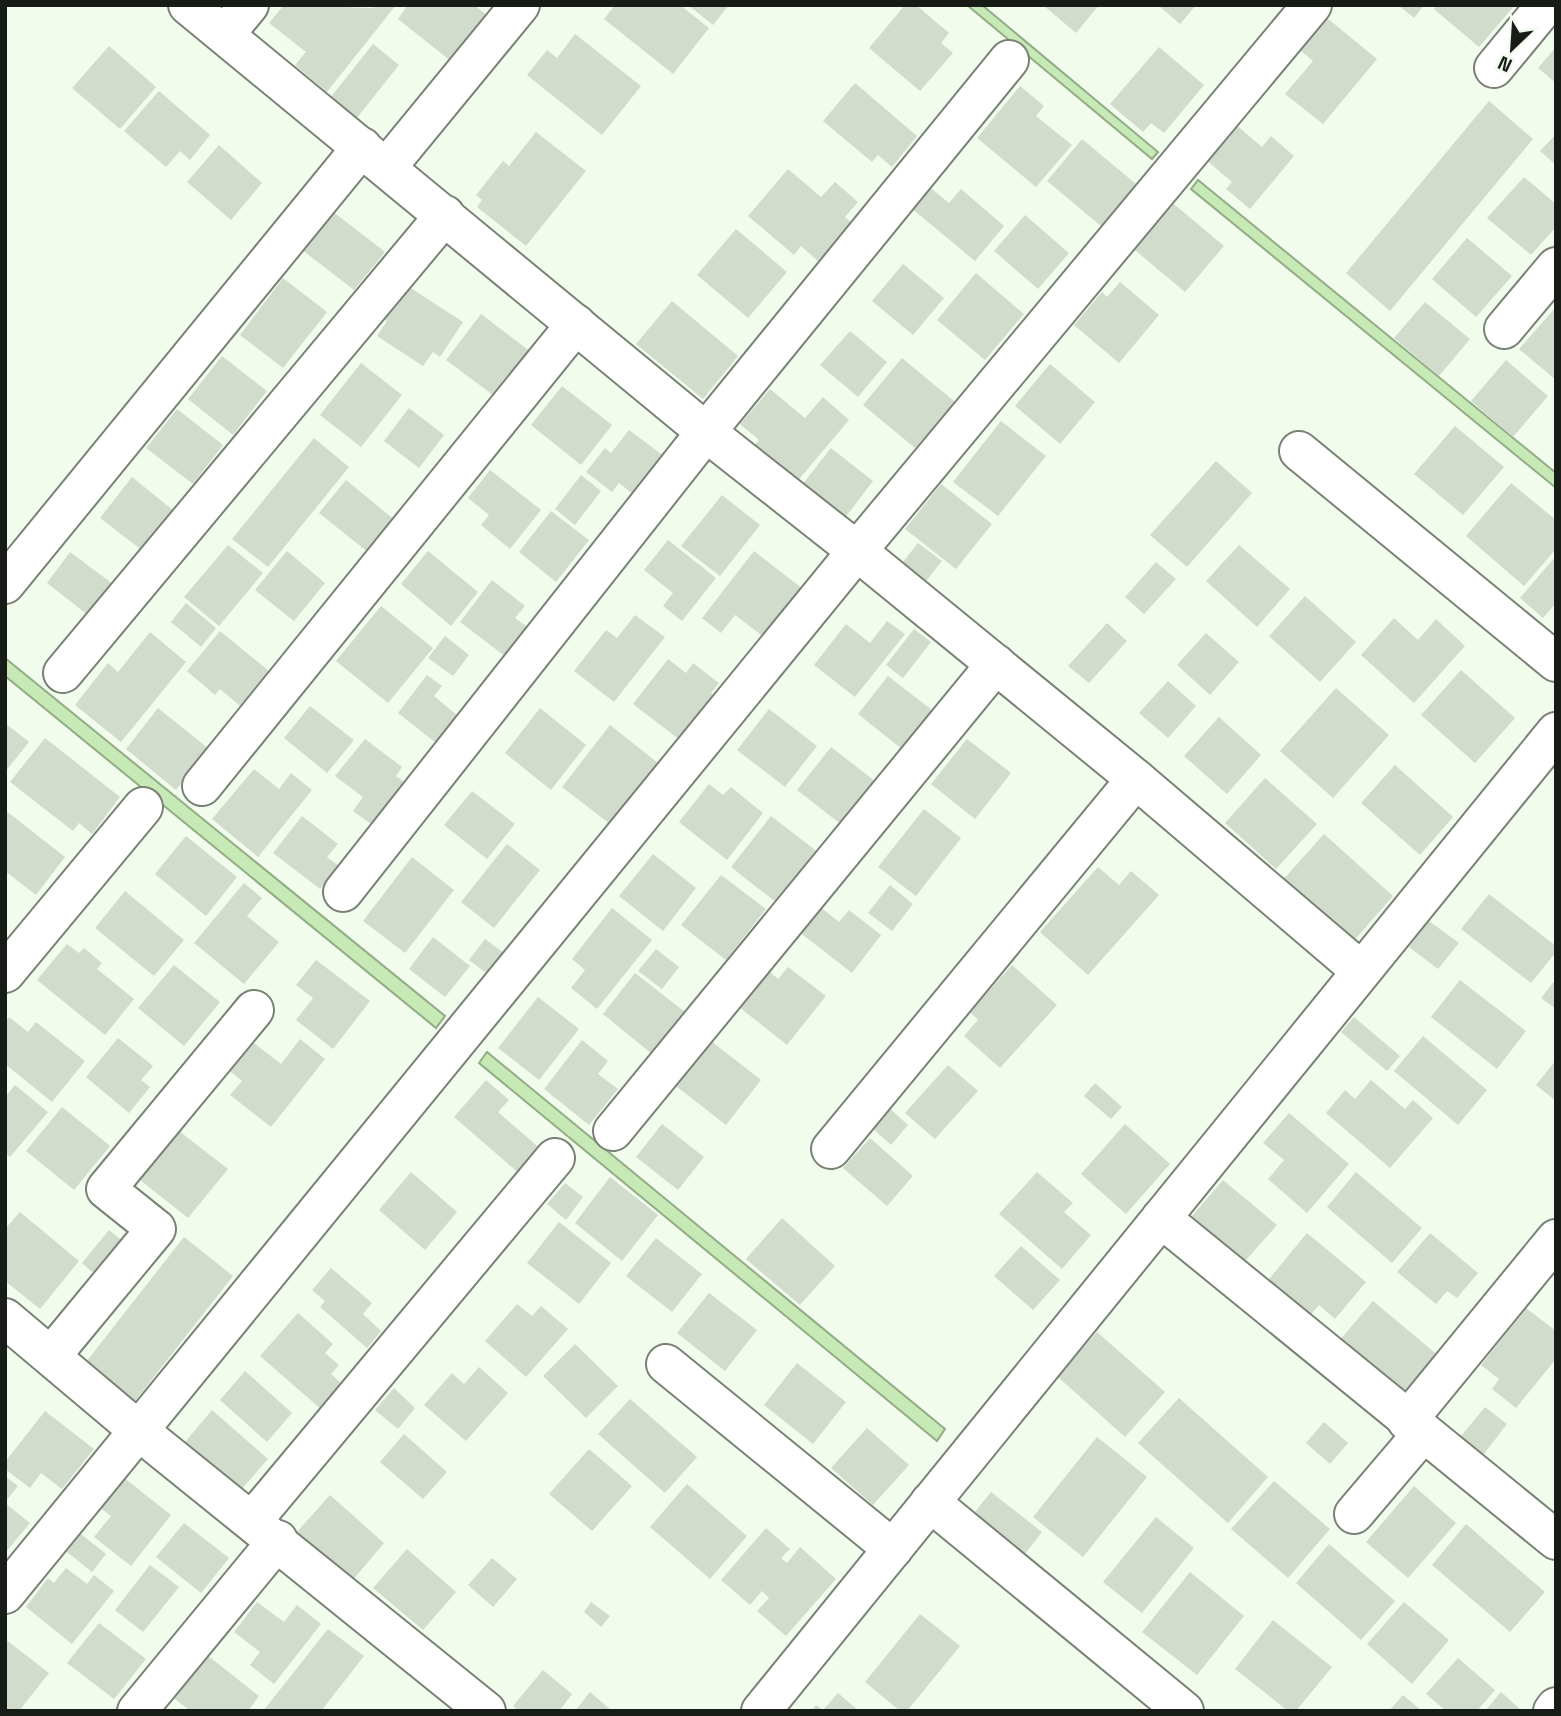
<svg xmlns="http://www.w3.org/2000/svg" width="1561" height="1716" font-family="'Space Grotesk',sans-serif">
  <style>
    .water { fill: #c6e9b5; stroke: #92ac86; stroke-width: 2 }
    .building { fill: #d2dccd }
    .lines { fill: none; stroke-linecap: round; stroke-linejoin: round }
    .minor-casing { stroke: #798275; stroke-width: 42 }
    .minor { stroke: #fff; stroke-width: 38 }
  </style>
  <rect width="100%" height="100%" fill="#f2fced"/>
  <!-- water -->
  <g class="water">
    <polygon points="967,5 982,5 1158,152 1152,159"/>
    <polygon points="1198,180 1556,473 1556,488 1191,189"/>
    <polygon points="5,658 445,1016 436,1028 5,676"/>
    <polygon points="487,1052 945,1429 937,1441 479,1063"/>
  </g>
  <!-- building -->
  <g class="building">
    <polygon points="284,5 369,8 396,5 327,92 295,65 306,52 269,23"/>
    <polygon points="408,5 474,5 488,16 452,62 398,19"/>
    <polygon points="615,5 680,5 709,28 673,74 604,19"/>
    <polygon points="688,5 729,5 713,25"/>
    <polygon points="905,5 916,5 949,33 941,43 953,53 920,91 869,48"/>
    <polygon points="1043,5 1099,5 1076,33"/>
    <polygon points="1158,5 1196,5 1180,24"/>
    <polygon points="1398,5 1424,5 1414,18"/>
    <polygon points="1437,5 1515,5 1479,47 1434,9"/>
    <polygon points="1327,18 1377,59 1323,124 1285,94 1313,61 1300,50"/>
    <polygon points="575,34 641,86 602,135 527,75 547,50 557,58"/>
    <polygon points="373,44 399,65 356,119 330,98"/>
    <polygon points="109,46 156,87 120,129 72,88"/>
    <polygon points="1159,47 1204,85 1164,133 1151,123 1143,132 1110,104"/>
    <polygon points="1556,47 1556,83 1538,68"/>
    <polygon points="855,83 917,136 892,167 878,155 872,162 823,121"/>
    <polygon points="1020,86 1044,106 1036,116 1072,145 1036,187 977,138"/>
    <polygon points="159,91 210,135 190,160 180,151 166,167 124,131"/>
    <polygon points="1489,101 1533,139 1390,311 1346,273"/>
    <polygon points="1235,124 1262,147 1271,136 1294,156 1250,209 1226,189 1232,182 1205,159"/>
    <polygon points="536,132 586,171 526,246 477,207 482,200 476,195 503,161 509,166"/>
    <polygon points="1556,134 1556,165 1540,151"/>
    <polygon points="1082,139 1136,184 1101,226 1047,181"/>
    <polygon points="219,145 262,183 231,220 187,182"/>
    <polygon points="788,169 821,197 835,182 858,202 845,217 852,223 819,262 801,246 794,255 748,216"/>
    <polygon points="1524,177 1556,204 1556,227 1531,255 1487,218"/>
    <polygon points="928,186 949,203 961,189 1004,226 975,261 910,207"/>
    <polygon points="1169,200 1224,246 1185,292 1130,246"/>
    <polygon points="327,207 385,252 354,290 297,246"/>
    <polygon points="1025,215 1069,253 1038,289 994,251"/>
    <polygon points="736,229 787,272 748,318 697,275"/>
    <polygon points="1467,238 1512,276 1476,317 1432,279"/>
    <polygon points="903,264 944,298 913,335 872,301"/>
    <polygon points="976,273 1024,314 985,360 937,320"/>
    <polygon points="283,278 327,312 283,368 240,335"/>
    <polygon points="1120,282 1159,315 1119,363 1074,325 1102,292 1107,297"/>
    <polygon points="406,285 463,322 440,357 433,352 423,366 377,336 387,321 384,319"/>
    <polygon points="672,301 738,356 703,399 636,344"/>
    <polygon points="1425,302 1470,339 1439,376 1394,338"/>
    <polygon points="1556,307 1556,380 1519,349"/>
    <polygon points="481,314 531,352 497,398 446,360"/>
    <polygon points="850,331 887,362 858,397 820,365"/>
    <polygon points="222,356 267,391 233,435 188,399"/>
    <polygon points="902,358 955,402 915,448 863,405"/>
    <polygon points="1506,360 1548,396 1513,437 1471,401"/>
    <polygon points="361,363 402,395 361,447 320,415"/>
    <polygon points="1050,364 1095,402 1060,444 1015,406"/>
    <polygon points="562,386 612,425 581,465 531,425"/>
    <polygon points="770,389 805,418 823,397 849,420 795,484 752,448 759,440 740,424"/>
    <polygon points="409,408 444,435 419,468 384,441"/>
    <polygon points="177,409 223,445 193,484 146,448"/>
    <polygon points="1001,421 1046,456 998,516 953,482"/>
    <polygon points="1455,426 1504,467 1463,515 1414,474"/>
    <polygon points="629,430 668,459 638,498 619,483 612,492 586,472 605,448 611,453"/>
    <polygon points="314,438 349,467 268,567 232,539"/>
    <polygon points="831,448 873,481 841,523 798,490"/>
    <polygon points="1216,461 1252,493 1187,567 1150,535"/>
    <polygon points="490,470 541,510 510,549 481,525 489,515 468,498"/>
    <polygon points="581,475 601,491 575,525 555,509"/>
    <polygon points="132,477 174,511 143,551 100,518"/>
    <polygon points="346,480 396,521 369,553 319,513"/>
    <polygon points="1511,483 1556,520 1556,549 1524,586 1466,536"/>
    <polygon points="941,484 992,524 956,569 905,529"/>
    <polygon points="722,495 760,525 720,576 681,546"/>
    <polygon points="551,511 589,540 556,582 519,552"/>
    <polygon points="668,540 716,578 682,621 663,606 673,593 644,570"/>
    <polygon points="918,543 942,561 923,585 899,567"/>
    <polygon points="228,545 263,573 219,626 184,597"/>
    <polygon points="1239,545 1290,589 1257,627 1206,581"/>
    <polygon points="287,551 325,583 294,621 255,590"/>
    <polygon points="428,551 478,592 451,626 401,584"/>
    <polygon points="754,551 808,593 770,642 735,615 721,633 702,618"/>
    <polygon points="70,552 113,584 88,615 47,583"/>
    <polygon points="1556,556 1556,603 1543,618 1520,598"/>
    <polygon points="1156,562 1176,579 1144,614 1125,597"/>
    <polygon points="492,580 525,606 515,618 529,628 506,657 460,622"/>
    <polygon points="1305,596 1356,642 1320,682 1269,636"/>
    <polygon points="186,603 216,628 201,647 171,622"/>
    <polygon points="381,606 433,648 388,703 336,661"/>
    <polygon points="635,615 665,637 614,702 574,671 606,630 617,638"/>
    <polygon points="1394,618 1418,640 1436,619 1465,646 1414,703 1361,655"/>
    <polygon points="887,621 905,634 855,697 814,665 846,624 870,643"/>
    <polygon points="1107,623 1127,641 1089,683 1068,666"/>
    <polygon points="914,629 931,642 903,678 886,665"/>
    <polygon points="220,631 269,671 240,706 220,689 215,695 187,671"/>
    <polygon points="150,632 186,662 121,742 75,705 108,663 118,672"/>
    <polygon points="1206,633 1239,662 1210,695 1177,665"/>
    <polygon points="445,636 469,655 453,676 428,658"/>
    <polygon points="668,659 686,673 693,663 719,683 711,693 719,700 684,743 633,704"/>
    <polygon points="1461,670 1515,718 1475,763 1421,715"/>
    <polygon points="427,675 442,686 434,696 458,716 436,743 398,713"/>
    <polygon points="888,676 937,714 907,753 858,714"/>
    <polygon points="1168,681 1196,706 1168,738 1139,713"/>
    <polygon points="1336,688 1389,735 1333,798 1280,751"/>
    <polygon points="310,706 354,740 327,773 284,738"/>
    <polygon points="158,708 209,749 176,790 126,749"/>
    <polygon points="540,708 586,745 551,790 505,753"/>
    <polygon points="769,709 817,746 785,787 737,750"/>
    <polygon points="1219,717 1261,755 1227,794 1184,756"/>
    <polygon points="5,723 29,742 5,772"/>
    <polygon points="610,725 658,763 610,824 562,787"/>
    <polygon points="45,738 120,797 92,834 79,823 73,831 10,782"/>
    <polygon points="365,739 402,767 396,776 404,782 371,824 353,811 363,797 335,776"/>
    <polygon points="967,739 1011,773 975,819 931,784"/>
    <polygon points="831,747 876,782 842,825 797,790"/>
    <polygon points="1395,765 1453,817 1420,855 1361,803"/>
    <polygon points="254,769 279,789 291,773 312,790 258,857 212,819"/>
    <polygon points="1265,778 1317,824 1276,869 1225,823"/>
    <polygon points="709,784 723,795 731,787 763,813 727,860 679,822"/>
    <polygon points="472,791 515,824 487,859 444,825"/>
    <polygon points="924,809 961,838 916,896 878,867"/>
    <polygon points="5,810 65,857 36,895 5,871"/>
    <polygon points="302,816 338,844 327,857 339,866 320,889 273,853"/>
    <polygon points="771,816 823,856 782,907 731,867"/>
    <polygon points="1324,834 1393,896 1351,944 1281,882"/>
    <polygon points="186,836 237,877 206,916 155,874"/>
    <polygon points="507,844 540,870 494,928 461,902"/>
    <polygon points="653,854 696,888 663,931 619,896"/>
    <polygon points="412,857 454,890 405,953 363,921"/>
    <polygon points="1098,867 1119,885 1131,871 1159,895 1088,975 1040,932"/>
    <polygon points="721,875 766,909 726,960 681,925"/>
    <polygon points="244,883 262,898 247,916 279,942 244,984 194,943"/>
    <polygon points="890,885 913,904 892,931 868,913"/>
    <polygon points="125,891 184,940 154,976 95,928"/>
    <polygon points="1489,894 1556,946 1556,952 1531,983 1461,929"/>
    <polygon points="819,906 839,922 849,910 881,935 852,973 798,931"/>
    <polygon points="612,908 652,940 597,1009 571,988 585,970 572,959"/>
    <polygon points="1429,921 1459,943 1438,969 1409,947"/>
    <polygon points="433,937 470,966 445,997 409,969"/>
    <polygon points="485,939 508,956 492,977 469,960"/>
    <polygon points="67,944 79,953 84,948 102,963 97,969 134,999 105,1035 37,980"/>
    <polygon points="656,949 679,967 662,989 638,971"/>
    <polygon points="316,960 370,1001 333,1049 296,1020 313,998 296,985"/>
    <polygon points="174,965 220,1002 184,1046 138,1008"/>
    <polygon points="1012,965 1057,1005 1000,1068 964,1036 978,1020 970,1012"/>
    <polygon points="788,967 826,996 787,1045 739,1007 768,970 778,979"/>
    <polygon points="635,973 685,1012 652,1054 603,1014"/>
    <polygon points="1556,979 1556,1009 1541,998"/>
    <polygon points="1460,980 1526,1031 1497,1069 1431,1017"/>
    <polygon points="538,997 579,1029 539,1080 498,1048"/>
    <polygon points="9,1017 28,1032 36,1022 85,1061 52,1102 5,1064 5,1022"/>
    <polygon points="1354,1017 1400,1056 1387,1071 1341,1032"/>
    <polygon points="1423,1036 1487,1090 1458,1125 1394,1071"/>
    <polygon points="118,1038 153,1066 141,1080 150,1087 129,1113 86,1077"/>
    <polygon points="249,1039 281,1064 300,1039 325,1059 271,1127 230,1095 242,1081 226,1068"/>
    <polygon points="582,1040 608,1061 598,1074 618,1089 589,1125 544,1089"/>
    <polygon points="711,1041 761,1080 726,1125 676,1086"/>
    <polygon points="1556,1060 1556,1101 1536,1085"/>
    <polygon points="948,1065 978,1091 935,1139 905,1113"/>
    <polygon points="486,1080 509,1100 498,1112 543,1151 521,1175 454,1117"/>
    <polygon points="1371,1080 1405,1109 1413,1100 1433,1118 1390,1168 1326,1113 1345,1090 1355,1099"/>
    <polygon points="1095,1083 1122,1107 1111,1119 1084,1096"/>
    <polygon points="15,1085 48,1112 10,1157 5,1153 5,1097"/>
    <polygon points="886,1105 908,1125 891,1145 869,1125"/>
    <polygon points="62,1107 110,1146 74,1190 26,1151"/>
    <polygon points="1289,1113 1349,1164 1307,1213 1268,1179 1284,1160 1263,1143"/>
    <polygon points="662,1124 704,1157 678,1190 636,1157"/>
    <polygon points="1125,1124 1170,1164 1126,1214 1081,1174"/>
    <polygon points="179,1131 228,1169 188,1218 140,1180"/>
    <polygon points="870,1138 913,1176 887,1206 843,1168"/>
    <polygon points="411,1172 457,1212 425,1250 379,1210"/>
    <polygon points="1037,1172 1073,1203 1064,1212 1091,1235 1062,1269 999,1214"/>
    <polygon points="1356,1172 1422,1228 1392,1263 1327,1207"/>
    <polygon points="610,1177 658,1215 622,1261 575,1223"/>
    <polygon points="1223,1180 1277,1225 1245,1261 1192,1216"/>
    <polygon points="565,1183 583,1197 566,1220 547,1204"/>
    <polygon points="20,1212 79,1261 40,1309 5,1281 5,1229"/>
    <polygon points="782,1218 835,1266 800,1305 746,1259"/>
    <polygon points="559,1222 611,1263 579,1304 527,1263"/>
    <polygon points="109,1230 124,1242 97,1276 82,1263"/>
    <polygon points="1307,1233 1366,1282 1335,1319 1319,1305 1307,1319 1265,1284"/>
    <polygon points="1430,1233 1478,1273 1457,1298 1447,1291 1436,1304 1397,1272"/>
    <polygon points="184,1237 233,1276 135,1401 86,1362"/>
    <polygon points="656,1238 702,1274 672,1312 626,1276"/>
    <polygon points="1021,1246 1060,1280 1033,1310 994,1276"/>
    <polygon points="331,1268 372,1303 363,1314 381,1331 367,1348 320,1307 325,1301 312,1290"/>
    <polygon points="709,1293 757,1330 725,1371 677,1333"/>
    <polygon points="1373,1301 1440,1357 1406,1397 1339,1341"/>
    <polygon points="517,1304 532,1316 541,1306 568,1329 526,1377 485,1341"/>
    <polygon points="1526,1308 1556,1331 1556,1359 1516,1408 1492,1389 1499,1379 1481,1365"/>
    <polygon points="298,1313 333,1344 325,1353 339,1365 331,1374 343,1385 322,1410 260,1356"/>
    <polygon points="1097,1332 1165,1392 1125,1437 1058,1377"/>
    <polygon points="575,1344 618,1386 586,1418 543,1376"/>
    <polygon points="797,1363 846,1402 813,1444 764,1405"/>
    <polygon points="479,1367 508,1393 466,1441 424,1405 452,1373 464,1384"/>
    <polygon points="245,1371 292,1413 267,1442 220,1400"/>
    <polygon points="394,1388 415,1408 398,1429 375,1410"/>
    <polygon points="1179,1398 1268,1477 1228,1523 1138,1443"/>
    <polygon points="630,1399 697,1457 665,1493 598,1434"/>
    <polygon points="1485,1407 1507,1424 1480,1459 1457,1441"/>
    <polygon points="212,1410 268,1459 240,1491 185,1442"/>
    <polygon points="45,1411 94,1449 62,1489 41,1473 30,1488 5,1469 5,1462"/>
    <polygon points="1324,1422 1348,1443 1330,1464 1306,1443"/>
    <polygon points="867,1428 909,1465 873,1505 831,1468"/>
    <polygon points="404,1434 447,1472 423,1499 380,1462"/>
    <polygon points="1097,1437 1147,1477 1083,1557 1033,1517"/>
    <polygon points="589,1449 632,1486 592,1531 549,1494"/>
    <polygon points="5,1476 18,1486 5,1502"/>
    <polygon points="123,1477 171,1515 131,1566 94,1537 111,1516 99,1507"/>
    <polygon points="1274,1481 1330,1529 1288,1578 1231,1529"/>
    <polygon points="687,1484 747,1536 710,1579 650,1527"/>
    <polygon points="1414,1486 1456,1523 1408,1578 1366,1542"/>
    <polygon points="991,1492 1042,1532 1017,1564 966,1523"/>
    <polygon points="330,1495 384,1543 352,1581 297,1532"/>
    <polygon points="5,1503 30,1523 5,1553"/>
    <polygon points="1156,1517 1194,1548 1142,1613 1103,1582"/>
    <polygon points="184,1523 229,1558 201,1593 156,1557"/>
    <polygon points="1466,1524 1545,1592 1510,1632 1432,1565"/>
    <polygon points="766,1528 790,1549 781,1558 787,1563 800,1547 836,1579 786,1636 757,1611 769,1598 762,1591 750,1605 721,1580"/>
    <polygon points="81,1534 106,1554 92,1572 67,1552"/>
    <polygon points="1329,1544 1395,1601 1361,1640 1296,1583"/>
    <polygon points="407,1549 456,1592 423,1630 373,1588"/>
    <polygon points="492,1558 517,1579 493,1607 468,1585"/>
    <polygon points="150,1565 179,1587 143,1632 115,1610"/>
    <polygon points="66,1568 87,1584 94,1575 114,1591 72,1644 26,1607 48,1578 54,1583"/>
    <polygon points="1190,1572 1244,1616 1197,1675 1142,1632"/>
    <polygon points="257,1602 284,1622 297,1605 321,1624 274,1684 250,1665 260,1652 234,1632"/>
    <polygon points="591,1602 610,1616 601,1627 584,1612"/>
    <polygon points="1404,1602 1449,1640 1412,1684 1367,1644"/>
    <polygon points="920,1614 960,1646 907,1711 900,1711 865,1682"/>
    <polygon points="1273,1620 1332,1667 1296,1711 1288,1711 1235,1669"/>
    <polygon points="99,1623 146,1659 114,1699 67,1663"/>
    <polygon points="328,1629 364,1656 321,1711 263,1711"/>
    <polygon points="5,1639 49,1673 19,1711 5,1711"/>
    <polygon points="207,1655 259,1696 248,1711 190,1711 174,1698"/>
    <polygon points="1458,1658 1495,1690 1477,1711 1446,1711 1426,1694"/>
    <polygon points="543,1670 572,1694 559,1711 519,1711 513,1706"/>
    <polygon points="590,1692 612,1711 575,1711"/>
    <polygon points="1501,1692 1522,1711 1485,1711"/>
    <polygon points="838,1693 859,1711 811,1711 816,1705 823,1710"/>
    <polygon points="1403,1695 1422,1711 1389,1711"/>
  </g>
  <g class="lines">
    <!-- minor casing -->
    <g class="minor-casing">
      <g id="minor">
        <polyline points="188,5 706,432 857,551 1136,779 1360,970"/>
        <polyline points="225,34 249,5"/>
        <polyline points="1494,68 1546,5"/>
        <polyline points="387,167 520,5"/>
        <polyline points="1504,329 1556,267"/>
        <polyline points="1299,451 1556,662"/>
        <polyline points="5,584 362,147"/>
        <polyline points="63,673 445,215"/>
        <polyline points="202,786 576,324"/>
        <polyline points="343,892 706,432 1009,60"/>
        <polyline points="5,973 143,807"/>
        <polyline points="613,1131 996,664"/>
        <polyline points="831,1149 1136,779"/>
        <polyline points="1161,1218 1556,1540"/>
        <polyline points="5,1318 139,1431 486,1711"/>
        <polyline points="51,1356 156,1229 106,1189 254,1010"/>
        <polyline points="666,1364 893,1549"/>
        <polyline points="1407,1421 1556,1239"/>
        <polyline points="930,1502 1184,1711"/>
        <polyline points="1354,1514 1422,1434"/>
        <polyline points="253,1520 555,1158"/>
        <polyline points="5,1594 857,551 1312,5"/>
        <polyline points="137,1711 278,1540"/>
        <polyline points="761,1711 1556,732"/>
        <polyline points="1553,1711 1556,1707"/>
      </g>
    </g>
    <!-- minor -->
    <use href="#minor" class="minor"/>
  </g>
  <!-- border -->
  <rect width="1561" height="1716" fill="none" stroke="#181c17" stroke-width="14"/>
  <!-- north arrow -->
  <g transform="translate(1512 49) rotate(205)" stroke="#f2fced" stroke-width="5" paint-order="stroke">
  <path d="M0-5L12 26L0 18L-12 26Z" fill="#181c17"/>
  <text y="-10" font-size="19" font-weight="bold" text-anchor="middle" fill="#181c17">N</text>
  </g>
</svg>
